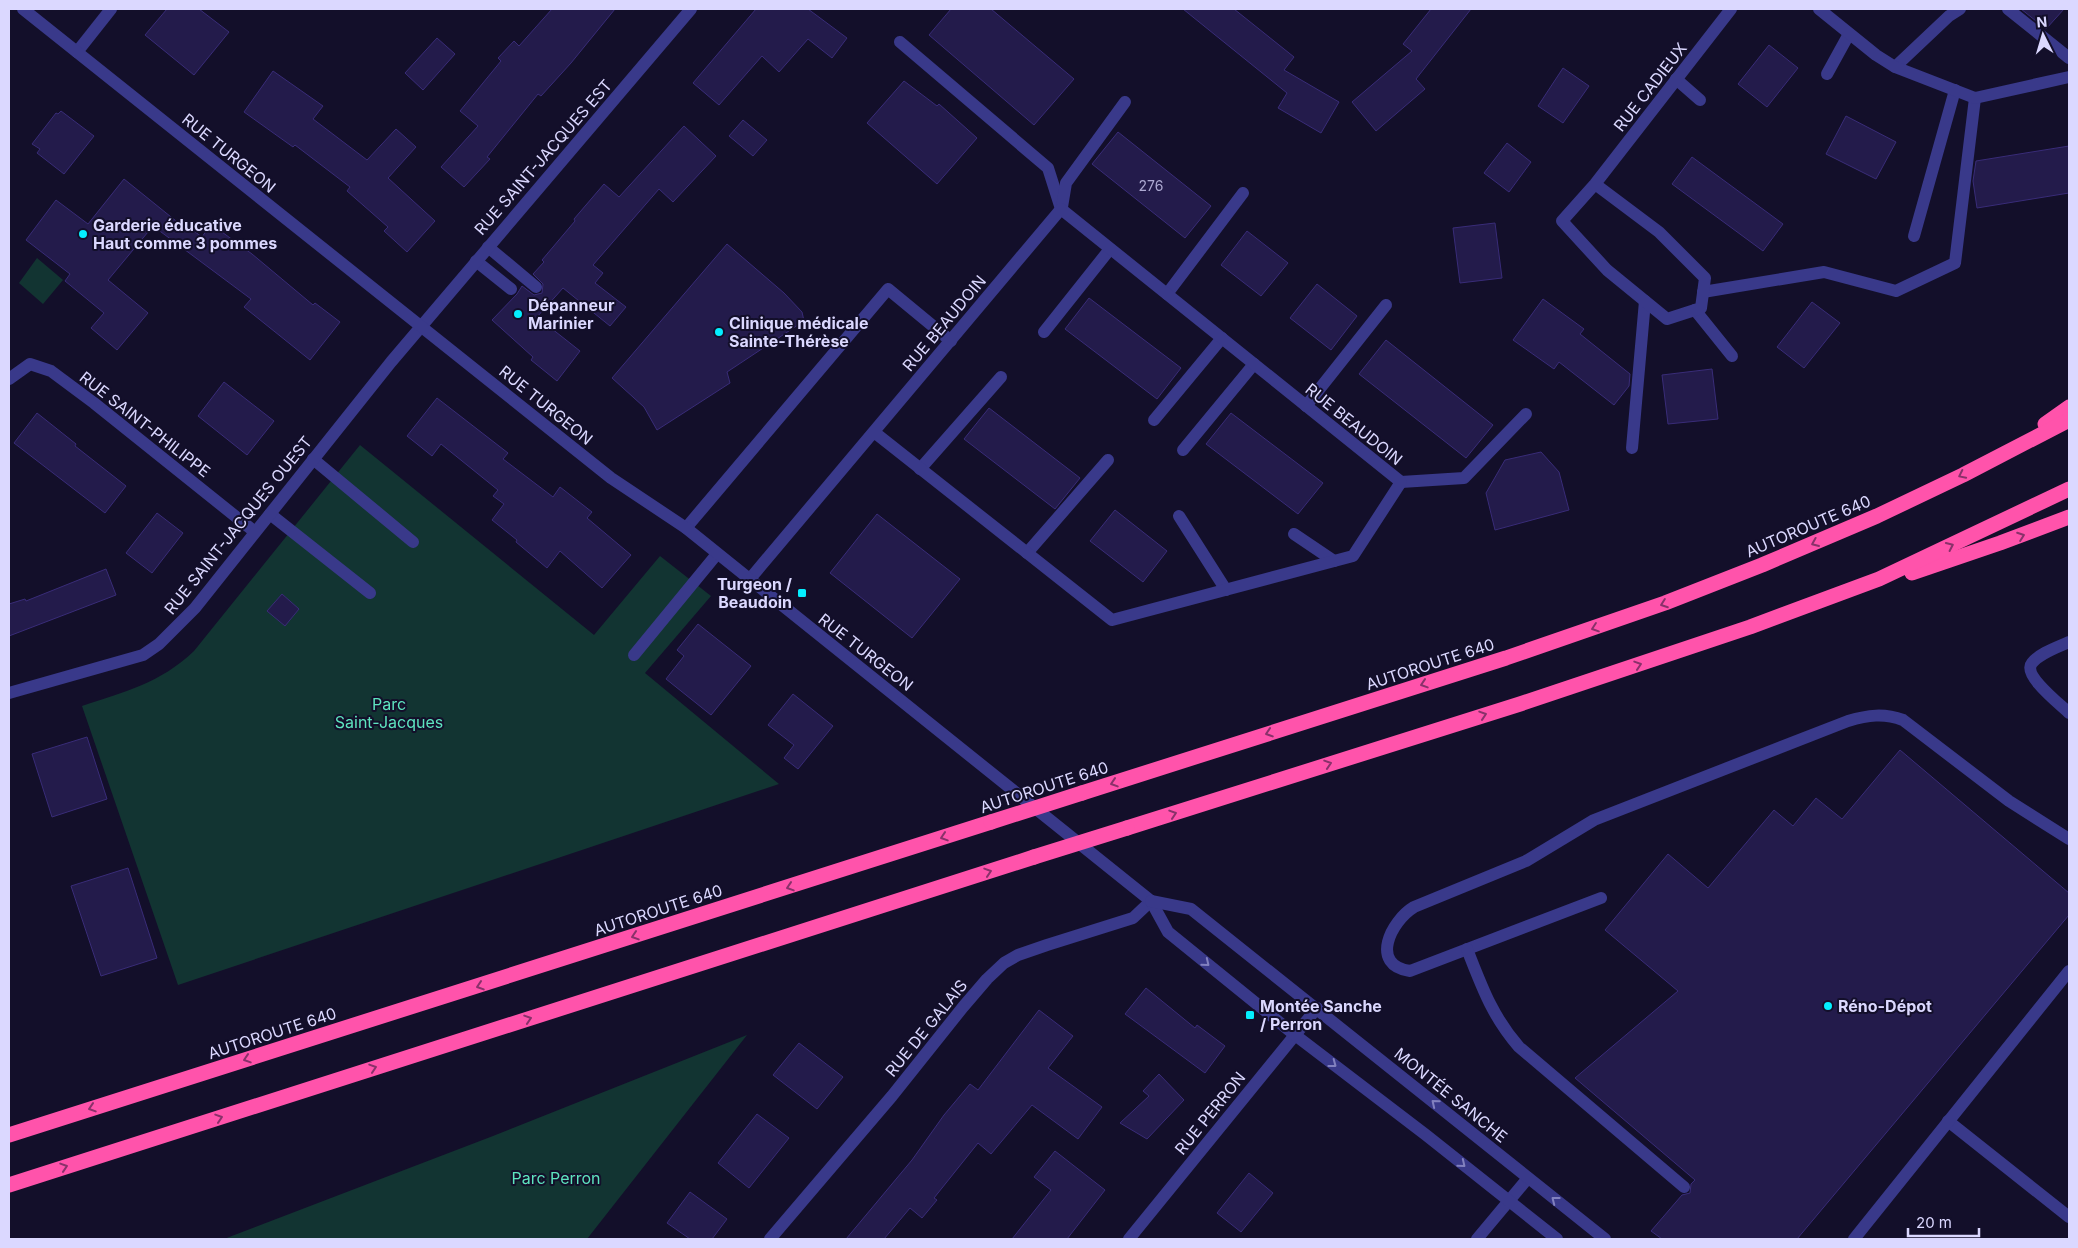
<svg xmlns="http://www.w3.org/2000/svg" width="2078" height="1248" font-family="Inter,sans-serif">
  <style>
    .green { fill: #123432 }
    .building { fill: #231b4b; stroke: #392c78 }
    .lines { fill: none; stroke-linecap: round; stroke-linejoin: round }
    .service { stroke: #39398a; stroke-width: 12 }
    .minor { stroke: #39398a; stroke-width: 12 }
    .tertiary { stroke: #39398a; stroke-width: 12 }
    .motorway { stroke: #ff53ab; stroke-width: 15 }
    .motorway-bridge { stroke: #ff53ab; stroke-width: 15 }
    .oneway { stroke: #89316a }
    .oneway2 { stroke: #8281bf }
    .poi-dot { fill: #04eeff; stroke: #130f2a; stroke-width: 2 }
    .labels { text-anchor: middle; dominant-baseline: central; stroke-width: 4; stroke-linejoin: round; paint-order: stroke }
    .number-label { font-size: 14px; fill: #ada9d2 }
    .street-label { font-size: 16px; fill: #dbd8ff; stroke: #130f2a }
    .poi-label { font-size: 16px; font-weight: bold; fill: #dbd8ff; stroke: #130f2a; text-anchor: start }
    .park-label { font-size: 16px; fill: #5ee4bf; stroke: #130f2a }
  </style>
  <rect width="100%" height="100%" fill="#130f2a"/>
  <!-- green -->
  <g class="green">
    <polygon points="37,258 63,280 43,304 19,283"/>
    <path d="M360,445L594,635L660,556L711,596L645,673L779,784L178,985L82,706C126,691 159,684 194,651Z"/>
    <polygon points="747,1035 587,1239 224,1239 493,1136"/>
  </g>
  <!-- building -->
  <g class="building">
    <polygon points="167,9 199,9 229,32 194,75 145,35"/>
    <polygon points="552,9 615,9 571,63 541,96 538,94 487,157 490,159 464,187 441,167 478,126 460,111 501,61 498,58 514,41 519,46"/>
    <polygon points="756,9 808,9 847,38 832,58 808,39 779,72 762,56 719,105 693,83"/>
    <polygon points="951,9 991,9 1074,79 1034,125 929,35"/>
    <polygon points="1183,9 1234,9 1294,57 1284,70 1339,102 1321,133 1278,108 1287,93"/>
    <polygon points="1431,9 1471,9 1416,79 1425,89 1376,131 1352,102 1412,51 1403,44"/>
    <polygon points="2021,9 2064,9 2046,29"/>
    <polygon points="437,38 455,54 423,90 405,73"/>
    <polygon points="1769,45 1798,68 1767,107 1738,84"/>
    <polygon points="1563,68 1589,86 1563,123 1538,106"/>
    <polygon points="273,71 323,106 313,119 367,160 396,129 416,147 388,178 435,221 407,252 384,231 388,227 347,191 350,187 295,145 293,147 244,112"/>
    <polygon points="904,81 937,106 939,104 977,138 937,184 867,123"/>
    <polygon points="61,111 94,136 64,174 37,153 40,149 32,144 56,113 58,114"/>
    <polygon points="1846,116 1896,142 1876,179 1826,154"/>
    <polygon points="743,120 767,140 753,156 729,136"/>
    <polygon points="684,126 716,156 673,202 659,189 593,265 603,273 595,283 626,307 610,326 563,288 537,317 580,351 557,381 531,360 533,357 492,320 517,294 522,286 534,295 542,293 543,284 533,274 544,262 542,260 575,221 574,219 604,184 619,197"/>
    <polygon points="1118,132 1211,206 1185,238 1092,164"/>
    <polygon points="1507,143 1531,162 1509,192 1484,173"/>
    <polygon points="2069,146 2069,193 1977,208 1973,181 1976,161"/>
    <polygon points="1692,157 1783,224 1763,251 1672,184"/>
    <polygon points="124,179 181,225 183,223 202,237 211,224 252,254 313,305 315,303 340,322 310,360 244,307 251,299 153,226 108,280 148,313 117,350 91,328 104,313 65,281 70,274 26,240 56,200 88,224"/>
    <polygon points="1495,223 1502,278 1460,283 1453,228"/>
    <polygon points="1247,231 1288,263 1261,296 1221,265"/>
    <polygon points="727,244 784,293 802,312 804,321 727,372 730,383 657,430 644,407 612,378"/>
    <polygon points="1317,284 1357,316 1331,350 1290,318"/>
    <polygon points="1089,298 1181,368 1157,399 1065,329"/>
    <polygon points="1543,299 1584,329 1580,334 1630,374 1629,386 1614,405 1559,362 1554,369 1513,340"/>
    <polygon points="1812,302 1840,323 1804,368 1777,347"/>
    <polygon points="1386,340 1493,425 1466,458 1359,374"/>
    <polygon points="1712,369 1718,419 1668,424 1662,375"/>
    <polygon points="224,382 274,421 247,455 198,416"/>
    <polygon points="437,398 508,453 503,459 553,497 560,487 592,512 587,518 631,555 602,588 560,551 547,568 516,542 517,540 492,520 504,504 493,496 498,490 441,444 432,456 407,436"/>
    <polygon points="989,408 1080,478 1055,509 964,439"/>
    <polygon points="37,413 76,444 75,446 126,486 105,513 14,443"/>
    <polygon points="1231,413 1323,483 1298,514 1206,444"/>
    <polygon points="1541,452 1559,472 1569,510 1495,530 1486,493 1505,460"/>
    <polygon points="1115,510 1167,551 1143,582 1090,541"/>
    <polygon points="157,513 183,533 152,573 126,553"/>
    <polygon points="877,514 960,579 912,638 830,573"/>
    <polygon points="106,569 116,595 9,636 9,604 25,599 26,601"/>
    <polygon points="282,594 299,609 285,626 267,611"/>
    <polygon points="698,624 751,666 711,715 666,679 684,656 677,650"/>
    <polygon points="793,694 833,726 798,769 784,758 794,745 768,725"/>
    <polygon points="87,737 107,799 52,817 32,754"/>
    <polygon points="1900,750 2069,893 2069,915 1797,1239 1662,1239 1651,1231 1682,1195 1690,1193 1691,1184 1695,1180 1575,1078 1678,991 1605,930 1668,854 1708,888 1774,810 1793,826 1816,798 1842,819"/>
    <polygon points="128,868 157,958 101,976 71,886"/>
    <polygon points="1146,988 1195,1028 1197,1025 1225,1046 1205,1073 1125,1014"/>
    <polygon points="1039,1010 1073,1036 1048,1068 1102,1107 1078,1139 1032,1105 991,1154 978,1143 934,1198 937,1200 922,1218 910,1208 884,1239 846,1239 912,1160 944,1115 970,1084 978,1090"/>
    <polygon points="799,1043 843,1077 817,1109 773,1075"/>
    <polygon points="1159,1074 1184,1100 1147,1139 1120,1123 1149,1096 1143,1091"/>
    <polygon points="757,1114 789,1138 749,1188 718,1163"/>
    <polygon points="1055,1151 1105,1190 1067,1239 1012,1239 1051,1190 1034,1177"/>
    <polygon points="1249,1173 1273,1193 1241,1232 1217,1213"/>
    <polygon points="690,1192 727,1219 712,1239 690,1239 667,1223"/>
  </g>
  <g class="lines">
    <!-- service -->
    <g class="service">
      <polyline points="2008,9 2069,58"/>
      <polyline points="900,42 1048,168 1061,209"/>
      <polyline points="1895,67 1949,16 1960,9"/>
      <polyline points="1827,74 1849,34"/>
      <polyline points="1676,79 1700,100"/>
      <polyline points="1062,207 1066,183 1125,102"/>
      <polyline points="1914,236 1955,90"/>
      <polyline points="488,247 536,287"/>
      <polyline points="476,261 511,289"/>
      <polyline points="1703,292 1824,272 1896,291 1955,263 1975,98"/>
      <polyline points="1167,294 1243,193"/>
      <polyline points="1695,310 1732,356"/>
      <polyline points="1044,332 1110,249"/>
      <polyline points="1306,406 1386,305"/>
      <polyline points="1154,420 1222,338"/>
      <polyline points="1632,448 1645,301"/>
      <polyline points="1183,450 1254,364"/>
      <polyline points="313,459 413,542"/>
      <polyline points="920,469 1001,377"/>
      <polyline points="1401,482 1464,478 1526,414"/>
      <polyline points="270,514 370,593"/>
      <polyline points="1179,516 1226,590"/>
      <polyline points="686,528 888,289 951,341"/>
      <polyline points="1294,534 1334,561"/>
      <polyline points="1027,553 1108,460"/>
      <path d="M2069,642C2058,647 2040,653 2032,663C2022,675 2060,704 2069,713"/>
      <polyline points="634,655 717,554"/>
      <path d="M1601,898L1410,971C1369,965 1391,921 1414,907L1526,861L1594,820L1848,721C1868,715 1884,713 1903,720L2009,801L2069,839"/>
      <path d="M1467,949C1482,987 1492,1016 1519,1047L1684,1187"/>
      <polyline points="1948,1121 2069,1217"/>
      <polyline points="1854,1239 2069,971"/>
    </g>
    <!-- minor -->
    <g class="minor">
      <polyline points="1819,9 1876,55 1895,67 1975,98 2069,77"/>
      <polyline points="77,52 111,9"/>
      <polyline points="1595,184 1659,232 1705,278 1701,308 1667,319 1607,270 1562,221 1595,184 1731,9"/>
      <polyline points="9,379 30,364 51,371 94,403 255,532"/>
      <polyline points="749,580 1061,209 1401,482 1353,556 1112,620 874,432"/>
      <polyline points="9,693 143,655 159,644 195,608 391,362 691,9"/>
      <polyline points="770,1239 892,1096 963,1007 987,979 1004,963 1018,955 1047,945 1133,918 1151,901"/>
      <polyline points="1129,1239 1317,1008"/>
      <polyline points="1477,1239 1528,1178"/>
    </g>
    <!-- tertiary -->
    <g class="tertiary">
      <polyline points="23,9 611,478 686,528 1151,901 1168,932 1295,1035 1426,1135 1557,1239"/>
      <polyline points="1151,901 1191,909 1605,1239"/>
    </g>
    <!-- motorway -->
    <g class="motorway">
      <polyline points="2045,424 2069,407"/>
      <polyline points="1912,573 2000,543 2069,517"/>
      <polyline points="1082,793 1506,658 1665,603 1762,565 1877,516 1963,475 2069,420"/>
      <polyline points="1127,828 1520,704 1750,627 1879,579 2069,489"/>
      <polyline points="9,1135 991,822"/>
      <polyline points="9,1185 1034,857"/>
    </g>
    <!-- motorway-bridge -->
    <g class="motorway-bridge">
      <polyline points="991,822 1082,793"/>
      <polyline points="1034,857 1127,828"/>
    </g>
  </g>
  <!-- one-way arrows -->
  <defs><path id="oneway-chevron" d="M-2-3.5L2.5 0L-2 3.5" fill="none" stroke-width="1.6" stroke-linecap="round" stroke-linejoin="round" transform="scale(1.25)"/></defs>
  <g class="oneway">
    <use href="#oneway-chevron" transform="translate(1962 475) rotate(154)"/>
    <use href="#oneway-chevron" transform="translate(2021 536) rotate(-20)"/>
    <use href="#oneway-chevron" transform="translate(1815 543) rotate(157)"/>
    <use href="#oneway-chevron" transform="translate(1950 546) rotate(-25)"/>
    <use href="#oneway-chevron" transform="translate(1664 604) rotate(160)"/>
    <use href="#oneway-chevron" transform="translate(1595 628) rotate(161)"/>
    <use href="#oneway-chevron" transform="translate(1638 665) rotate(-18)"/>
    <use href="#oneway-chevron" transform="translate(1424 684) rotate(162)"/>
    <use href="#oneway-chevron" transform="translate(1483 715) rotate(-18)"/>
    <use href="#oneway-chevron" transform="translate(1269 733) rotate(162)"/>
    <use href="#oneway-chevron" transform="translate(1328 764) rotate(-18)"/>
    <use href="#oneway-chevron" transform="translate(1114 783) rotate(162)"/>
    <use href="#oneway-chevron" transform="translate(1173 814) rotate(-18)"/>
    <use href="#oneway-chevron" transform="translate(944 837) rotate(162)"/>
    <use href="#oneway-chevron" transform="translate(988 872) rotate(-18)"/>
    <use href="#oneway-chevron" transform="translate(790 887) rotate(162)"/>
    <use href="#oneway-chevron" transform="translate(635 936) rotate(162)"/>
    <use href="#oneway-chevron" transform="translate(480 986) rotate(162)"/>
    <use href="#oneway-chevron" transform="translate(528 1019) rotate(-18)"/>
    <use href="#oneway-chevron" transform="translate(247 1059) rotate(162)"/>
    <use href="#oneway-chevron" transform="translate(373 1068) rotate(-18)"/>
    <use href="#oneway-chevron" transform="translate(92 1108) rotate(162)"/>
    <use href="#oneway-chevron" transform="translate(219 1118) rotate(-18)"/>
    <use href="#oneway-chevron" transform="translate(64 1167) rotate(-18)"/>
  </g>
  <g class="oneway2">
    <use href="#oneway-chevron" transform="translate(1206 963) rotate(39)"/>
    <use href="#oneway-chevron" transform="translate(1333 1064) rotate(37)"/>
    <use href="#oneway-chevron" transform="translate(1435 1103) rotate(-141)"/>
    <use href="#oneway-chevron" transform="translate(1462 1164) rotate(39)"/>
    <use href="#oneway-chevron" transform="translate(1555 1200) rotate(-142)"/>
  </g>
  <!-- markers -->
  <g class="poi-dot">
    <circle cx="83" cy="234" r="5"/>
    <circle cx="518" cy="314" r="5"/>
    <circle cx="719" cy="332" r="5"/>
    <rect x="797" y="588" width="10" height="10" rx="2.5"/>
    <circle cx="1828" cy="1006" r="5"/>
    <rect x="1245" y="1010" width="10" height="10" rx="2.5"/>
  </g>
  <g class="labels">
    <!-- number labels -->
    <g class="number-label">
      <text x="1151" y="185">276</text>
    </g>
    <!-- street labels -->
    <g class="street-label">
      <text transform="translate(1650 87) rotate(-52)">RUE CADIEUX</text>
      <text transform="translate(229 153) rotate(39)">RUE TURGEON</text>
      <text transform="translate(543 157) rotate(-49)">RUE SAINT-JACQUES EST</text>
      <text transform="translate(944 323) rotate(-50)">RUE BEAUDOIN</text>
      <text transform="translate(546 405) rotate(39)">RUE TURGEON</text>
      <text transform="translate(145 424) rotate(38)">RUE SAINT-PHILIPPE</text>
      <text transform="translate(1354 424) rotate(39)">RUE BEAUDOIN</text>
      <text transform="translate(238 525) rotate(-51)">RUE SAINT-JACQUES OUEST</text>
      <text transform="translate(1808 526) rotate(-23)">AUTOROUTE 640</text>
      <text transform="translate(866 652) rotate(38)">RUE TURGEON</text>
      <text transform="translate(1430 664) rotate(-18)">AUTOROUTE 640</text>
      <text transform="translate(1044 787) rotate(-18)">AUTOROUTE 640</text>
      <text transform="translate(658 910) rotate(-18)">AUTOROUTE 640</text>
      <text transform="translate(926 1028) rotate(-51)">RUE DE GALAIS</text>
      <text transform="translate(272 1033) rotate(-18)">AUTOROUTE 640</text>
      <text transform="translate(1451 1095) rotate(39)">MONTÉE SANCHE</text>
      <text transform="translate(1210 1113) rotate(-51)">RUE PERRON</text>
    </g>
    <!-- poi labels -->
    <g class="poi-label">
      <text x="93" y="225">Garderie éducative<tspan x="93" dy="18">Haut comme 3 pommes</tspan></text>
      <text x="528" y="305">Dépanneur<tspan x="528" dy="18">Marinier</tspan></text>
      <text x="729" y="323">Clinique médicale<tspan x="729" dy="18">Sainte-Thérèse</tspan></text>
      <text x="792" y="584" text-anchor="end">Turgeon /<tspan x="792" dy="18">Beaudoin</tspan></text>
      <text x="1260" y="1006">Montée Sanche<tspan x="1260" dy="18">/ Perron</tspan></text>
      <text x="1838" y="1006">Réno-Dépot</text>
    </g>
    <!-- park labels -->
    <g class="park-label">
      <text x="389" y="704">Parc<tspan x="389" dy="18">Saint-Jacques</tspan></text>
      <text x="556" y="1178">Parc Perron</text>
    </g>
  </g>
  <!-- border -->
  <rect width="2078" height="1248" fill="none" stroke="#dbd8ff" stroke-width="20"/>
  <!-- north arrow -->
  <g transform="translate(2043 35) rotate(355)" stroke="#130f2a" stroke-width="4" paint-order="stroke">
  <path d="M0-4L9 19L0 12L-9 19Z" fill="#dbd8ff"/>
  <text y="-8" font-size="14" font-weight="bold" text-anchor="middle" fill="#dbd8ff">N</text>
  </g>
  <!-- scale -->
  <path d="M1908 1228v8h71v-8" fill="none" stroke="#dbd8ff" stroke-width="2.5"/>
  <text x="1916" y="1228" font-size="15" fill="#dbd8ff" stroke="#130f2a" stroke-width="4" paint-order="stroke">20 m</text>
</svg>
